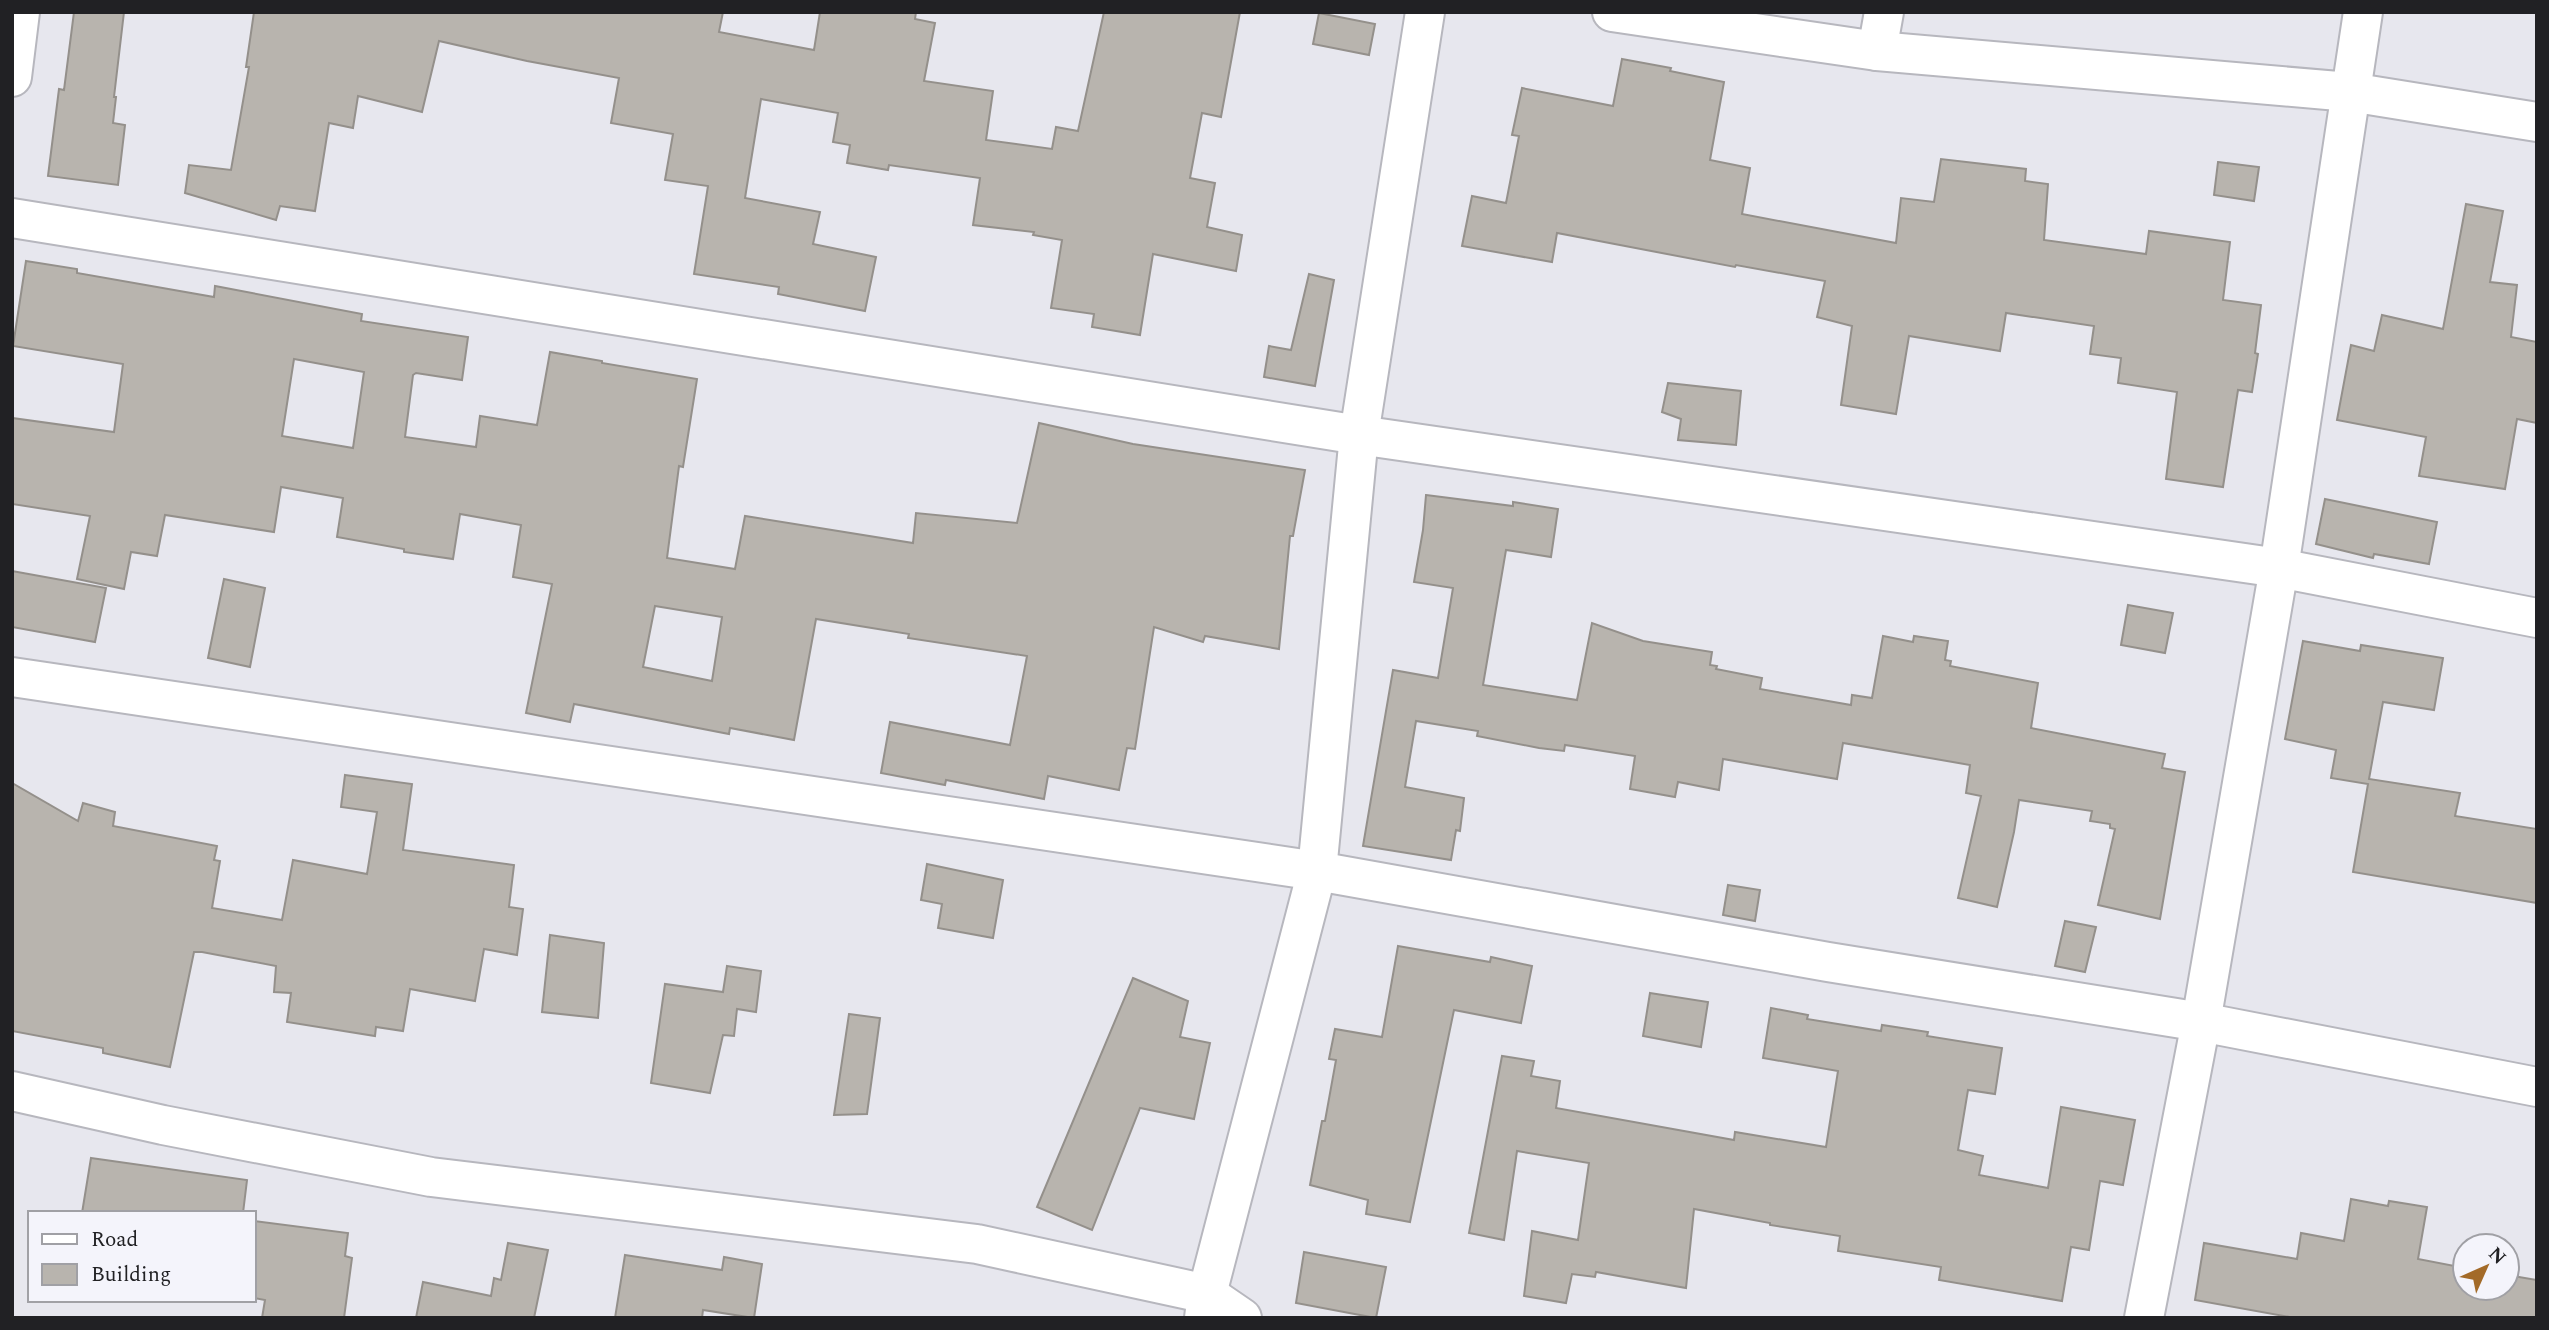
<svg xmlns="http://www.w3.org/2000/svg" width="2549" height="1330" font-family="Spectral,serif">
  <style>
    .building { fill: #b8b4ae; stroke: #94908b; stroke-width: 2; fill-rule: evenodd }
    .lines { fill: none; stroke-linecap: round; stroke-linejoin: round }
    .minor-casing { stroke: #b7b7be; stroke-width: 42 }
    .minor { stroke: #fff; stroke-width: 38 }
  </style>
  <rect width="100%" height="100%" fill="#e7e7ee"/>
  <!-- building -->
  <g class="building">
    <polygon points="74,12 124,12 114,97 116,97 113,123 125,125 118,185 48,176 59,89 64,90"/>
    <polygon points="254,12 723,12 719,32 814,50 820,12 916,12 915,19 935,23 924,81 993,91 986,140 1052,149 1056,127 1078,131 1104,12 1240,12 1221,117 1202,113 1190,178 1215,183 1207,227 1242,235 1236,271 1153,254 1140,335 1092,327 1094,314 1051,308 1062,240 1033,235 1034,232 973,225 980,178 889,165 888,170 847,163 850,145 833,142 838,113 761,99 745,198 820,212 813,244 876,257 865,311 778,294 779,287 694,274 708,186 665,180 673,134 611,123 619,78 527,61 439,41 422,112 358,96 353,128 329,123 315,211 280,206 276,220 185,193 189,165 231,170 249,67 246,67"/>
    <polygon points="1319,13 1375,24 1369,55 1313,44"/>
    <polygon points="1622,59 1671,68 1670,71 1724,82 1710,160 1750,168 1742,214 1896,243 1901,198 1934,202 1941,159 2026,169 2025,181 2048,184 2044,240 2146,254 2149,231 2230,242 2223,300 2261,305 2255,353 2258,354 2252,392 2238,390 2223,487 2166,479 2177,392 2118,383 2121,358 2090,354 2094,326 2006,313 2000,351 1909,336 1896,414 1841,405 1852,326 1817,317 1825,281 1736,265 1735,267 1557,233 1552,262 1462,246 1472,196 1506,203 1519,136 1512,135 1522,88 1613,106"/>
    <polygon points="2218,162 2259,167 2254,201 2214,195"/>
    <polygon points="2466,204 2503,211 2490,282 2517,285 2511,337 2537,342 2537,423 2517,419 2505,489 2419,476 2426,437 2337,420 2351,345 2374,351 2382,315 2443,329"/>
    <path d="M26,261L77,269V273L214,297L215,286L362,314L361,321L468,337L462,380L416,373L413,375L405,437L476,447L480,416L537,425L550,352L602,361V363L697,379L683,467L679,466L667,558L735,569L745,516L913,543L916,513L1017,523L1039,423L1133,444L1305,470L1293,536H1290L1279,649L1205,636L1203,642L1154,627L1135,749L1127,748L1119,790L1048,776L1044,799L946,780L945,785L881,773L890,722L1010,745L1027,656L908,638L909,634L816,619L794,740L730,728L729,734L574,704L570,722L526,713L552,584L513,577L521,525L460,514L453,559L404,552V549L337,537L343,498L281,487L274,532L165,515L157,556L131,552L124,589L77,579L90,516L12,504V418L114,432L123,364L13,346ZM294,359L364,372L353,448L282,436ZM655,606L722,617L712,681L643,667Z"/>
    <polygon points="1309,274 1334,280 1315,386 1264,377 1269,346 1291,350"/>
    <polygon points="1668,383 1741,391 1736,445 1678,440 1681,419 1662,412"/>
    <polygon points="1426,495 1513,506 1513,502 1558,509 1551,557 1506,550 1483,685 1577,700 1592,623 1643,641 1712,652 1710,665 1717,666 1716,669 1762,678 1760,689 1851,705 1852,695 1872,698 1883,636 1913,642 1914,636 1948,641 1945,660 1951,661 1950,666 2038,683 2031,728 2165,754 2162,768 2185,772 2160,919 2098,905 2115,829 2110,828 2110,824 2090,821 2092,811 2019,800 2014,832 1997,907 1958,898 1981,796 1966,793 1970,765 1843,743 1837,779 1723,759 1719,790 1678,782 1675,797 1630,789 1635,756 1565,745 1564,751 1539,748 1477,736 1478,731 1416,721 1405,787 1464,798 1460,831 1456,830 1451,860 1363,846 1393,670 1438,678 1453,588 1414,582 1423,530"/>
    <polygon points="2325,499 2437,522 2429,564 2374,554 2373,558 2316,544"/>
    <polygon points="12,571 106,588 95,642 12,627"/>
    <polygon points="224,579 265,588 250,667 208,658"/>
    <polygon points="2128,605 2173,613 2165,653 2121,645"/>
    <polygon points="2303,641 2360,651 2361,645 2443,658 2434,710 2383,702 2369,779 2460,793 2455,816 2537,829 2537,903 2353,872 2368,784 2331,778 2336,750 2285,739"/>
    <polygon points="345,775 412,784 403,850 514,865 509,907 523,909 517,955 484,949 475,1001 410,989 403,1031 376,1027 375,1036 287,1022 291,993 274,992 276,966 202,952 194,952 170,1067 103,1053 103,1048 12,1031 12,783 78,821 83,803 115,812 113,826 217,846 214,860 220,861 212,908 282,920 293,860 367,874 377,812 341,807"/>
    <polygon points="927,864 1003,880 993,938 938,928 942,904 921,900"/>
    <polygon points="1728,885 1760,890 1755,921 1723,915"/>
    <polygon points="2065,921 2096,927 2085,972 2055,966"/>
    <polygon points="550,935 604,943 598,1018 542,1012"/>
    <polygon points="1398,946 1490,962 1491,957 1532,966 1521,1023 1454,1010 1410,1222 1366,1214 1368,1200 1310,1185 1322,1121 1325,1121 1336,1060 1329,1059 1335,1029 1382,1037"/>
    <polygon points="727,966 761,971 756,1012 737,1009 734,1036 723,1035 710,1093 651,1083 665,984 723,992"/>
    <polygon points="1133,978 1188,1001 1180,1037 1210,1043 1194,1119 1140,1108 1092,1230 1037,1207"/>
    <polygon points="1650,993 1708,1002 1701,1047 1643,1036"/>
    <polygon points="1771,1008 1808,1015 1807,1019 1881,1031 1882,1025 1928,1032 1927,1036 2002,1048 1995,1094 1968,1090 1958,1150 1983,1156 1979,1175 2048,1188 2061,1107 2135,1120 2123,1185 2100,1181 2089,1250 2071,1247 2062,1301 1939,1280 1941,1267 1838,1251 1840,1236 1770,1225 1770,1223 1694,1209 1686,1288 1596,1272 1595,1277 1572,1274 1566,1303 1524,1296 1532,1231 1578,1240 1589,1163 1517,1151 1504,1240 1469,1233 1502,1056 1534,1061 1531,1076 1560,1081 1556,1108 1734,1140 1735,1132 1826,1147 1838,1071 1763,1058"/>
    <polygon points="849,1014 880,1018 867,1114 834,1115"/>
    <polygon points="91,1158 247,1180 243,1213 82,1213"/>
    <polygon points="2351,1199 2388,1206 2389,1201 2427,1207 2418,1259 2465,1268 2465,1288 2507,1288 2507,1275 2537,1280 2537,1318 2295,1318 2195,1300 2204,1243 2297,1259 2301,1233 2344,1241"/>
    <polygon points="254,1221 348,1233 345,1256 352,1258 344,1318 262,1318 265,1300 254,1298"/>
    <polygon points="508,1243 548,1250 534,1318 416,1318 423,1282 491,1296 494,1278 501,1280"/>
    <polygon points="1304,1252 1386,1267 1376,1318 1296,1303"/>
    <polygon points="625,1255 722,1270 724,1257 762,1264 754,1318 703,1310 702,1318 615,1318"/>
  </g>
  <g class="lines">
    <!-- minor casing -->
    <g class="minor-casing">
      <g id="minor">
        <polyline points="1612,12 1877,51 2350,92 2537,122"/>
        <polyline points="1877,51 1884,12"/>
        <polyline points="12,77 20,12"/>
        <polyline points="12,218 1359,435 2279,568 2537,618"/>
        <polyline points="12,677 1317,871 1828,962 2201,1022 2537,1087"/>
        <polyline points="12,1091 163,1125 431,1177 977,1244 1207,1294 1242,1318"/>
        <polyline points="1204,1318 1207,1294 1317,871 1359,435 1425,12"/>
        <polyline points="2144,1318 2201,1022 2279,568 2363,12"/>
      </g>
    </g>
    <!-- minor -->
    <use href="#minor" class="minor"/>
  </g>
  <!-- border -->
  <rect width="2549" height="1330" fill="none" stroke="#212124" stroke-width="28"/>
  <!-- legend -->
  <rect x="28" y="1211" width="228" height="91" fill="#f4f4fb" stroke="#a0a0a5" stroke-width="2"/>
  <rect x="42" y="1234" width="35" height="10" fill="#ffffff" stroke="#a0a0a5" stroke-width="2"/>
  <text x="91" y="1246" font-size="21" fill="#212124">Road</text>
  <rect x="42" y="1264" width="35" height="21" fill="#b8b4ae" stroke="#a0a0a5" stroke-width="2"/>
  <text x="91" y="1281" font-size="21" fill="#212124">Building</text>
  <!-- north arrow -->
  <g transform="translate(2486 1267) rotate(45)"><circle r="33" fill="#f4f4fb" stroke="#a0a0a5" stroke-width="2"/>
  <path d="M0-5L12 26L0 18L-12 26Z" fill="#a36a28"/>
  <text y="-10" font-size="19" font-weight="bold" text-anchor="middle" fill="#212124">N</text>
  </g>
</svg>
